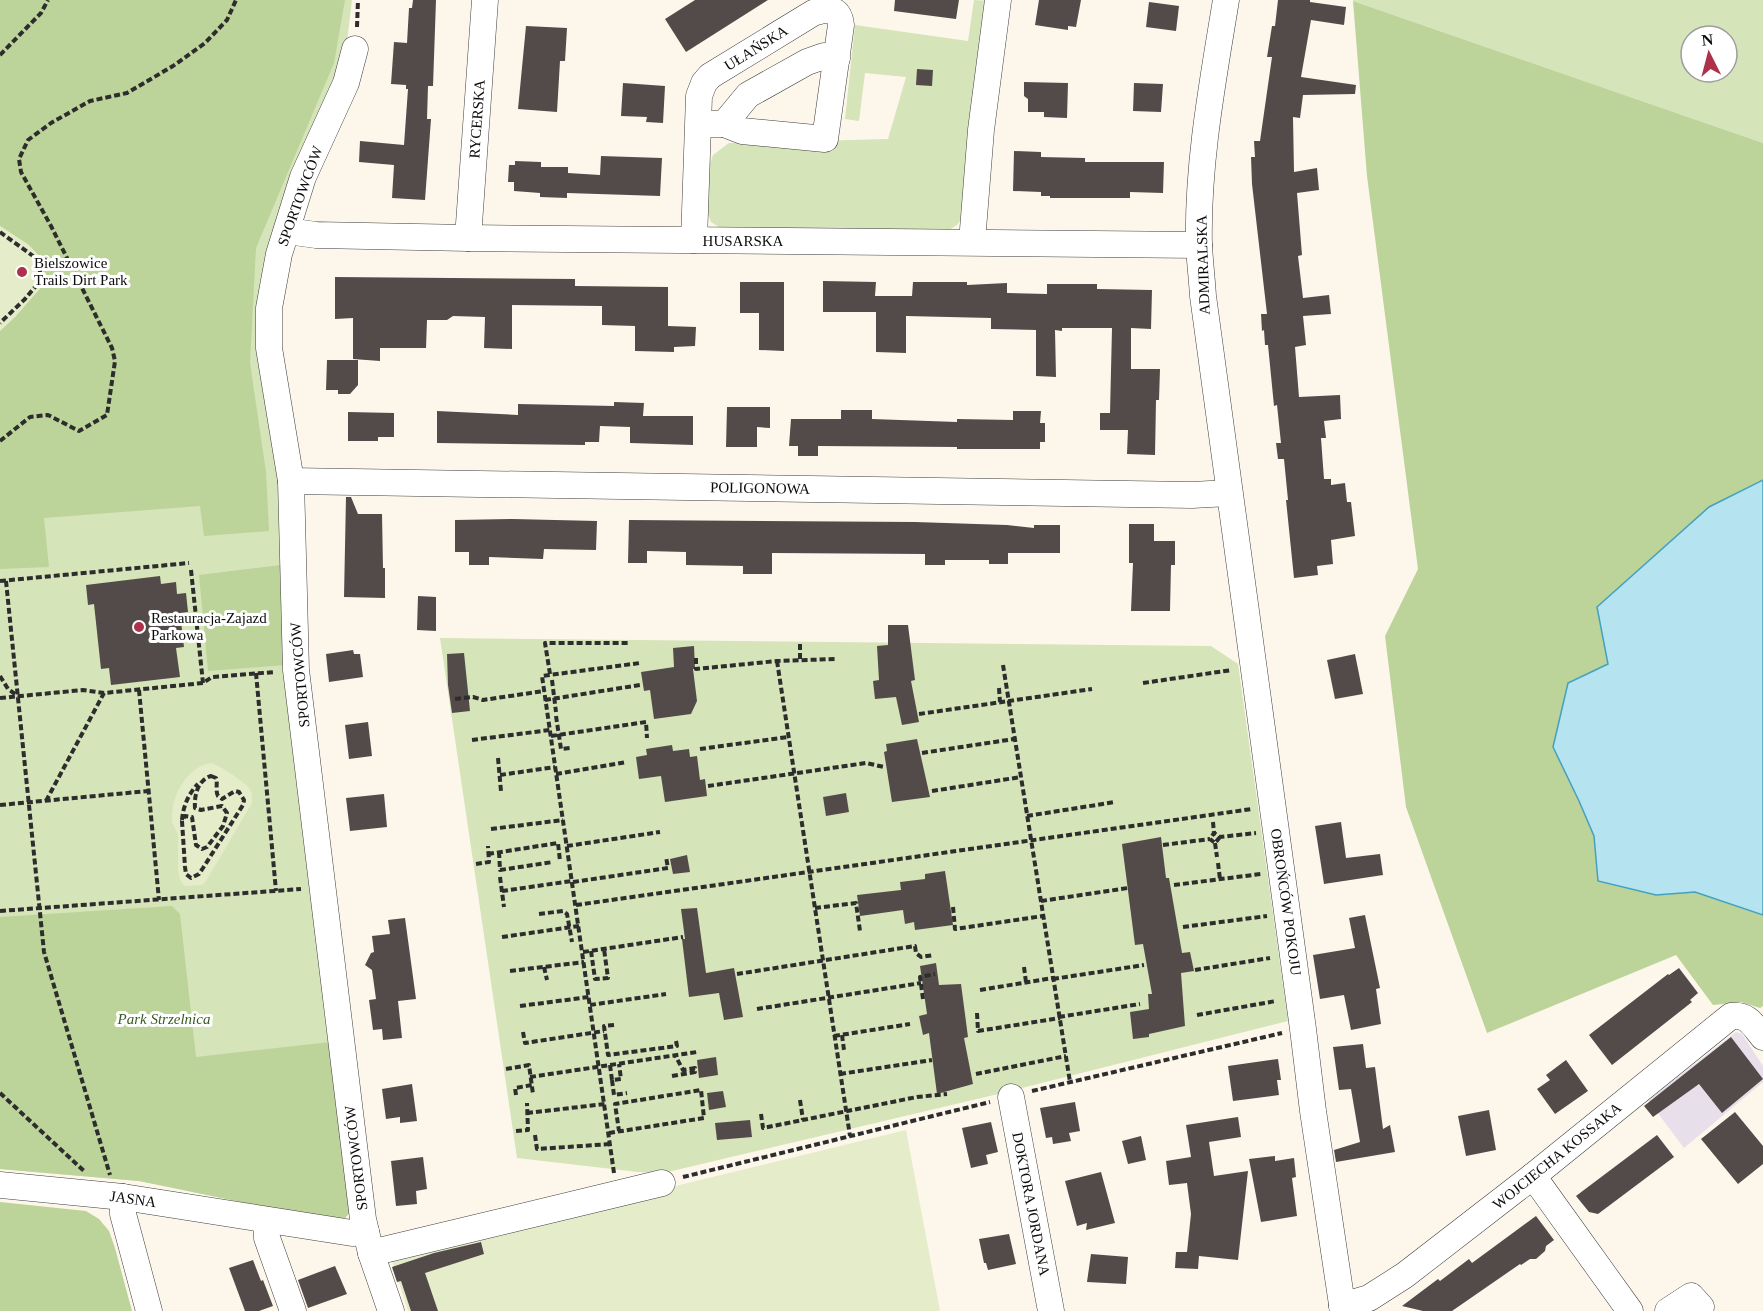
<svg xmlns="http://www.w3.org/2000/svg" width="1763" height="1311" font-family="'Times New Roman',serif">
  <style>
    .industrial { fill: #e7e0ea }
    .green { fill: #d6e4b9; fill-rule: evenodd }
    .forest { fill: #bcd399 }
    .pitch { fill: #e5ecca }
    .water { fill: #b5e3f0; stroke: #43a1c0; stroke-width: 1.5 }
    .building { fill: #534b49 }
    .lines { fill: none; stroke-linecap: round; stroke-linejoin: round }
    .minor-casing { stroke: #3e3e3e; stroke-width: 27 }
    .path { stroke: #2d2d2d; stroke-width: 4; stroke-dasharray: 6 3; stroke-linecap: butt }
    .minor { stroke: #fff; stroke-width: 26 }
    .poi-dot { fill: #ad314a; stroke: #fff; stroke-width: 2 }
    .labels { text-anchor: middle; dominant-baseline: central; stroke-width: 6; stroke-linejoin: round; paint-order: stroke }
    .street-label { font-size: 15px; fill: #0b0b0b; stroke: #fff }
    .poi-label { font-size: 15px; fill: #0b0b0b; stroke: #fff; text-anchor: start }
    .park-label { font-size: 15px; font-style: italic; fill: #375c22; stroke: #fff }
  </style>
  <rect width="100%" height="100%" fill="#fdf7eb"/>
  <!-- industrial -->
  <polygon class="industrial" points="1736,1032 1742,1034 1763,1066 1763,1082 1684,1148 1648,1100"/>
  <!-- green -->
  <g class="green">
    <polygon points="0,0 352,0 345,58 267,253 260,283 258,328 276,459 346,1218 139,1181 0,1169"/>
    <polygon points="974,0 988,1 964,216 957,225 949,230 722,229 711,222 707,211 709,167 713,155 729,143 888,139 906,77 865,73 859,121 845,119 855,25 968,41"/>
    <path d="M1353,0H1763V143L1353,1ZM1691,36H1727V72H1691Z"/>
    <polygon points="440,638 1211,646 1238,664 1288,1021 994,1095 672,1171 656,1173 638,1172 517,1158"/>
  </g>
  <!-- forest -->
  <g class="forest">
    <polygon points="0,0 345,0 334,63 256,248 250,363 266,472 269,531 204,536 200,506 44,518 49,567 0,569 0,331 16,316 29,245 0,226"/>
    <polygon points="1353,1 1763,143 1763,480 1709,507 1608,665 1568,683 1579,801 1594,836 1599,881 1656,895 1695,892 1763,915 1763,1006 1760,1008 1741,1002 1713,1005 1676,955 1487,1033 1406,807 1385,636 1418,569 1367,176"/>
    <polygon points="281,565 285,665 208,671 199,575"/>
    <path d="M172,906L180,914L196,1057L331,1042L350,1212C343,1223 334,1221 322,1219L139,1181L0,1169V917Z"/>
    <polygon points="0,1202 86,1211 99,1219 109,1231 115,1248 132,1311 0,1311"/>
  </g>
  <!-- pitch -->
  <g class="pitch">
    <polygon points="0,226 29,245 43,260 44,284 16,316 0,331"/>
    <path d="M211,763C219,765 245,782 249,788C253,793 252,798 252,803L206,881L202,885L185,886C175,878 179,858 178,846C178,842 179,836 177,832C175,827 172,825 172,820C171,795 187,767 211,763Z"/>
    <polygon points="906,1130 940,1311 408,1311 390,1255"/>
  </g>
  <!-- water -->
  <polygon class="water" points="1763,480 1763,915 1695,892 1656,895 1598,881 1594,836 1579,801 1553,747 1568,683 1608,664 1597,607 1709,507"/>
  <!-- building -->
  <g class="building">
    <polygon points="413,0 436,0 433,86 428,86 427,119 431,119 425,200 392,198 394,165 359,162 360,141 404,145 408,89 406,89 406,85 391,84 394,42 407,43 409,8 412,8"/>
    <polygon points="695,0 768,0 686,52 665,19"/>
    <polygon points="895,0 959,0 956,19 894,11"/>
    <polygon points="1039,0 1081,0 1076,27 1068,26 1068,30 1035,25"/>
    <polygon points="1278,0 1310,0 1310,2 1346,7 1344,25 1311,20 1301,77 1356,85 1355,94 1303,95 1300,118 1293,117 1294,172 1317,168 1319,190 1297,193 1302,255 1298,256 1303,298 1329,295 1331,314 1303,316 1306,345 1295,347 1299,397 1340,395 1341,419 1324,421 1326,438 1321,438 1324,479 1331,479 1331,485 1345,483 1347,502 1351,502 1355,536 1331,540 1333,564 1317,566 1318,575 1294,578 1286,500 1288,500 1284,459 1278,459 1276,443 1281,443 1277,405 1274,406 1268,345 1265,345 1264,330 1262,331 1261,314 1267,314 1252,184 1251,157 1255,157 1254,141 1260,141 1272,57 1267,57 1272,26 1275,26"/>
    <polygon points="1149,2 1179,6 1176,31 1146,27"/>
    <polygon points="526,26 567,28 565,61 560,61 557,112 518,109"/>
    <polygon points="917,69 933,70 932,86 916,85"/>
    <polygon points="1024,82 1068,83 1067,118 1044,117 1044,112 1028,112 1028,99 1024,96"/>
    <polygon points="623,83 665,86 663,123 646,122 647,117 621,116"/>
    <polygon points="1134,83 1163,84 1161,112 1133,111"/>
    <polygon points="1014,151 1041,152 1041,157 1085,158 1085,162 1164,162 1163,193 1130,192 1130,198 1050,198 1050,196 1041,196 1041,192 1013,191"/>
    <polygon points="601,156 662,158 660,196 567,193 567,198 540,197 540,193 514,191 514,182 508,182 509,165 515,165 515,161 541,162 541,167 568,167 568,173 600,175"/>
    <polygon points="335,277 575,279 575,286 668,287 668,326 696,327 695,346 674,347 674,352 635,351 635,326 602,325 602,306 512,305 512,349 484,348 485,317 453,316 447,320 427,320 426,348 380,348 380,361 353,359 353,318 335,319"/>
    <polygon points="823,281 876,282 875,296 912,296 913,282 967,282 967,285 1007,283 1007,293 1047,294 1047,284 1097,284 1097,289 1152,290 1151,329 1131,328 1131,369 1160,369 1159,400 1156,400 1155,455 1127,454 1128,430 1100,430 1100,413 1110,413 1112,328 1062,328 1062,331 1055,330 1056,377 1036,376 1036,330 991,329 991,318 906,316 906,353 876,352 876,312 823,312"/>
    <polygon points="740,282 784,282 784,351 759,350 759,313 740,313"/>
    <polygon points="327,360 358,360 358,385 350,394 338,394 338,390 326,390"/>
    <polygon points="614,402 644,403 643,416 693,416 693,445 630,443 630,427 600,426 599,442 585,442 585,445 437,443 437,411 518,415 518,404 614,406"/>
    <polygon points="727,407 770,407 770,428 757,427 757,447 726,447"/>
    <polygon points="841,410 872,410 872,419 957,422 957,419 1013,420 1013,411 1041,411 1040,423 1045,423 1045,442 1040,442 1040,449 957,449 957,447 818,446 818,456 798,456 798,446 789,446 791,419 841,419"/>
    <polygon points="348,412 394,413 394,437 378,437 378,441 348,441"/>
    <polygon points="346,497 351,497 358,514 382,514 383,568 385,568 385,598 344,597"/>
    <polygon points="513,519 597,521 596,550 544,549 543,559 489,557 489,565 469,565 469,552 455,552 455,520"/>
    <polygon points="629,520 915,522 1007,525 1034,528 1034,525 1060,525 1060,553 1008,553 1008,564 989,564 989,560 945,560 945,565 925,565 925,554 772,553 772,574 743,574 743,566 686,565 686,552 647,551 647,563 628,563"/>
    <polygon points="1129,524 1154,524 1154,541 1175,541 1175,565 1171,565 1170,611 1131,611 1133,563 1129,563"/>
    <polygon points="160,576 161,584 176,582 177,594 186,593 188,612 180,613 184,647 176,648 180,677 111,685 109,668 101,669 94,604 88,605 86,585"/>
    <polygon points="418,596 436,597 436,631 417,630"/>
    <polygon points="888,625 908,625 915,680 911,681 919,722 902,725 896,697 875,699 873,681 879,680 877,646 888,645"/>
    <polygon points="694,646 695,669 693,669 697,701 691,714 654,719 650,690 644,691 641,672 674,667 673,648"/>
    <polygon points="353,650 354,654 360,654 363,677 329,682 326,654"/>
    <polygon points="464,653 470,711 452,713 448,685 447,654"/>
    <polygon points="1355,654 1363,694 1335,699 1327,660"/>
    <polygon points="368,722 372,756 349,759 345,725"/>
    <polygon points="917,739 930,797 892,802 884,752 887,751 886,744"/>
    <polygon points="672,745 673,751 689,749 690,757 697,756 700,780 705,779 707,796 665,802 661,776 639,779 636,757 647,755 646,749"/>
    <polygon points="846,793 849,812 826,816 823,797"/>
    <polygon points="384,794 387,827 350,831 346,798"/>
    <polygon points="1341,822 1346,858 1380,854 1383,875 1324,884 1315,826"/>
    <polygon points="1161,837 1166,878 1169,878 1182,953 1190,952 1194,971 1181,973 1185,1026 1149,1034 1149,1037 1133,1039 1130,1012 1149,1009 1148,994 1152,994 1143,944 1135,945 1122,844"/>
    <polygon points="687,855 690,872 673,874 670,859"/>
    <polygon points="945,871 953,925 915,930 914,922 905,924 903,910 860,916 857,895 901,890 900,882 925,879 925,874"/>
    <polygon points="697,908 706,973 734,968 743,1017 724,1020 719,993 689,997 682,939 685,939 681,909"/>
    <polygon points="1365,915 1380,988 1376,989 1381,1024 1351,1030 1344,995 1320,999 1313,955 1355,948 1349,918"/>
    <polygon points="405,918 416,999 398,1001 402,1038 383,1040 382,1029 373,1030 369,1000 376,999 372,970 365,965 371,953 374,952 372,936 390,934 388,920"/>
    <polygon points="936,963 939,985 961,984 968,1037 964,1038 973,1084 937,1094 929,1033 923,1035 919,1016 927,1014 920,966"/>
    <polygon points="1679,968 1698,993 1690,1000 1692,1002 1612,1065 1589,1035 1668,974 1669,975"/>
    <polygon points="1731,1037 1763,1079 1722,1113 1699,1084 1653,1117 1644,1106"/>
    <polygon points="1363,1044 1366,1068 1375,1067 1383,1129 1390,1125 1395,1152 1336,1162 1334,1150 1360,1142 1351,1089 1339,1090 1333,1047"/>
    <polygon points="716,1057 718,1075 699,1078 697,1060"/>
    <polygon points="1278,1059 1281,1080 1277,1080 1279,1095 1233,1101 1228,1066"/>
    <polygon points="1566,1060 1588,1091 1555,1114 1537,1089 1550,1080 1546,1075"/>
    <polygon points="412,1084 417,1121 400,1123 400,1117 386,1119 382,1089"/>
    <polygon points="723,1091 726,1107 709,1110 707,1093"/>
    <polygon points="1075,1102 1080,1131 1069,1133 1071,1141 1053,1144 1052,1137 1046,1138 1040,1108"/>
    <polygon points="1489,1110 1496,1150 1466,1156 1458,1116"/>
    <polygon points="1735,1112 1763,1146 1763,1164 1738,1184 1701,1139"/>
    <polygon points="1238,1117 1241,1137 1209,1142 1214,1176 1248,1171 1238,1260 1199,1256 1198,1269 1175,1268 1176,1252 1187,1252 1191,1214 1187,1183 1169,1185 1166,1161 1191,1157 1186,1125"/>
    <polygon points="750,1120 752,1137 717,1140 715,1123"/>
    <polygon points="991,1122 998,1152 986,1155 988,1164 971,1168 962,1128"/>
    <polygon points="1657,1135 1674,1157 1598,1214 1589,1212 1576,1196"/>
    <polygon points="1141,1136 1146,1160 1128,1164 1122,1141"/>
    <polygon points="1275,1156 1275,1161 1294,1158 1296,1177 1292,1178 1297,1216 1261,1222 1249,1159"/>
    <polygon points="423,1157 427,1189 416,1191 417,1204 396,1206 391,1161"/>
    <polygon points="1101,1172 1115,1223 1086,1230 1087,1223 1077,1226 1065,1181"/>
    <polygon points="1536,1216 1554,1240 1546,1246 1545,1251 1536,1259 1530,1259 1521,1265 1520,1264 1452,1311 1423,1311 1402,1306 1438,1279 1440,1281 1469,1259 1472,1263"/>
    <polygon points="1009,1234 1016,1264 988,1270 986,1263 984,1263 979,1239"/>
    <polygon points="481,1242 484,1254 425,1273 438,1311 411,1311 401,1281 397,1282 392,1267 434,1253"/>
    <polygon points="1091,1254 1128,1257 1126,1284 1087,1282"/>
    <polygon points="253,1260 261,1281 263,1280 273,1306 259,1311 245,1311 229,1268"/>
    <polygon points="335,1266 347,1294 308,1308 298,1280"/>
  </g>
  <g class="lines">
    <!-- minor casing -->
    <g class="minor-casing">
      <g id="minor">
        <path d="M1226,0C1213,80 1197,164 1199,246C1200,263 1202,280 1203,296L1303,1029L1313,1111L1343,1311"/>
        <polyline points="355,49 346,83 303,177 279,254 269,308 269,348 291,481 296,670 363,1219 371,1253 391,1311"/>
        <polyline points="708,124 724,124 748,95 807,62 824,56 837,58"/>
        <polyline points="287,231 316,235 468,238 1199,245"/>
        <polyline points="468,238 485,0"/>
        <path d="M694,240L699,96L704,83L710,76L813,13C828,8 839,7 841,25L825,139L742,131L724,124"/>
        <polyline points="972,242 981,130 998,0"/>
        <polyline points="291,481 1192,495 1229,493"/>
        <polyline points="1011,1097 1051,1311"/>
        <polyline points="1533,1176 1630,1311"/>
        <polyline points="0,1185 123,1197 352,1233 366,1232"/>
        <polyline points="123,1197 123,1214 149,1311"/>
        <polyline points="266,1220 267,1238 293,1311"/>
        <polyline points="371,1253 662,1183"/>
        <path d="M1342,1306L1369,1298L1405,1275L1533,1176L1731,1016C1748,1014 1753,1025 1763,1037"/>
        <polyline points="1668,1311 1691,1296 1701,1307"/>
      </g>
    </g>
    <!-- path -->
    <g class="path">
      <polyline points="357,27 358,0"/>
      <polyline points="0,55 41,13 48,0"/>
      <polyline points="0,232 33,256 40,264 40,281 25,299 0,323"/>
      <polyline points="0,441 30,417 48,415 79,431 107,415 115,361 112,348 51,226 21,172 19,159 28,140 51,123 90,101 127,93 173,66 205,43 227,20 236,0"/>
      <polyline points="191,570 203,683"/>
      <polyline points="0,581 189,563"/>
      <polyline points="6,581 44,952 110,1175"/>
      <polyline points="800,644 800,660"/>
      <polyline points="696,658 696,669 777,661 835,659"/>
      <polyline points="777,661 850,1136"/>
      <polyline points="1003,665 1070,1082"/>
      <polyline points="256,673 276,891"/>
      <polyline points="550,674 545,643 628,643"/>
      <polyline points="0,676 8,689 18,696"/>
      <polyline points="552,680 556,712"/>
      <polyline points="1143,683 1232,670"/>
      <polyline points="999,688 1000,702"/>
      <polyline points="139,690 159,900"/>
      <polyline points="0,698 83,690 104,693 203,683 212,677 275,672"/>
      <polyline points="455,699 473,697 483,700 544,691"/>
      <polyline points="545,700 640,685"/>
      <polyline points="919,714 1092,689"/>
      <polyline points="556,716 561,749 570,748"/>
      <polyline points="551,736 646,722 647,738"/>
      <polyline points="472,740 550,730"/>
      <polyline points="700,749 788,737"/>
      <polyline points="922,753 1014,739"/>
      <polyline points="498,758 501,791"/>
      <polyline points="556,774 627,762"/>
      <polyline points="500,775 555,767"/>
      <path d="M211,776L216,778C218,784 215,790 218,796L222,799L235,791L239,792L244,800L243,805L203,868L199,874L191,878L186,874L185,867L182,821L185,816L192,817L196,845L202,849L207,847L223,826L227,813L222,806L201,810L195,808C194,795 198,780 211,776Z"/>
      <polyline points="708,786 866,763 884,767"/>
      <polyline points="932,791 1021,777"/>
      <polyline points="46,801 104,693"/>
      <polyline points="0,805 148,791"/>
      <polyline points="1027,816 1115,802"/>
      <path d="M182,820C183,806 189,793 198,784"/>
      <polyline points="1213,822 1214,833"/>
      <polyline points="491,829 563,820"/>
      <polyline points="1220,837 1215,843 1210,839 1214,833 1220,837 1256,833"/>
      <polyline points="1215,843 1217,857"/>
      <polyline points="1163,845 1210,839"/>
      <polyline points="567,846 660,832"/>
      <polyline points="499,852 500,870 553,862"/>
      <polyline points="488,854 558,843 560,861"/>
      <polyline points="1218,863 1220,879"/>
      <polyline points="476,864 489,862 488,846"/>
      <polyline points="500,877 504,907"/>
      <polyline points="573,882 668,868 666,857"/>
      <polyline points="1174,885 1261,874"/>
      <polyline points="502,891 572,881"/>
      <polyline points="1041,901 1128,888"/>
      <polyline points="576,905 1252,809"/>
      <polyline points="953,907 955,929 1043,916"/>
      <polyline points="815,908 856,903 860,931"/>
      <polyline points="0,911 301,889"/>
      <polyline points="539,914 563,911 567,914 572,942"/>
      <polyline points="1183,927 1267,916"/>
      <polyline points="502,937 579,926"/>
      <polyline points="591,951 595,979 608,978 604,949"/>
      <polyline points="583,952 683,937"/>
      <polyline points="544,967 547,980"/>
      <polyline points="1024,967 1026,982"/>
      <polyline points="1195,970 1270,958"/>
      <polyline points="510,971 584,962"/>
      <polyline points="737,974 915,946 916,953 921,957 934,955"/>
      <polyline points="1053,979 1144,965"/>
      <polyline points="980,990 1053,978"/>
      <polyline points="923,999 920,977 935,974"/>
      <polyline points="590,1005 666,994"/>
      <polyline points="520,1006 589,997"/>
      <polyline points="757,1009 921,983"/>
      <polyline points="977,1013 978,1031 1060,1018"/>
      <polyline points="1197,1015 1276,1001"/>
      <polyline points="1059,1017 1140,1004"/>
      <polyline points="614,1025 604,1026 608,1055 677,1046 676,1041"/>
      <polyline points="523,1032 525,1043 604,1031"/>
      <polyline points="842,1035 844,1050"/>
      <polyline points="834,1036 910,1024"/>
      <polyline points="610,1065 612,1080 621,1079 619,1064"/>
      <polyline points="506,1069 529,1065 533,1094"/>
      <polyline points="840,1074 932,1060"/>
      <polyline points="976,1074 1066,1056"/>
      <polyline points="672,1076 695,1072 695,1068 683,1070 675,1055"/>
      <polyline points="530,1077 697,1052"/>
      <polyline points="612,1080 614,1095 627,1093"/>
      <polyline points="1032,1091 1282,1033"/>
      <polyline points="0,1093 84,1171"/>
      <polyline points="516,1095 515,1088 532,1085"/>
      <polyline points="800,1100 803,1120"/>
      <polyline points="527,1113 605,1104"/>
      <polyline points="761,1114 763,1128 917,1097 947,1094"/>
      <polyline points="516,1131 528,1130 527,1103"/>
      <polyline points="609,1133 704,1118 701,1090 615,1104 619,1131"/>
      <polyline points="535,1135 537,1149 611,1144"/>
      <polyline points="614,1173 542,676 640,663"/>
      <polyline points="683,1177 990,1102"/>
    </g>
    <!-- minor -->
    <use href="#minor" class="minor"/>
  </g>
  <!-- markers -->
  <g class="poi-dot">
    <circle cx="22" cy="272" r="6"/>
    <circle cx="139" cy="627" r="6"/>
  </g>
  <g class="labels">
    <!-- street labels -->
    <g class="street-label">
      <text transform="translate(756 48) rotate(-32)">UŁAŃSKA</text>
      <text transform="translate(477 119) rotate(-86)">RYCERSKA</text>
      <text transform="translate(300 196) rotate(-70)">SPORTOWCÓW</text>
      <text x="743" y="241">HUSARSKA</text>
      <text transform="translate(1203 265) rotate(-92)">ADMIRALSKA</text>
      <text transform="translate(760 488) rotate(1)">POLIGONOWA</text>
      <text transform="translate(300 675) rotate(-95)">SPORTOWCÓW</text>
      <text transform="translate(1286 902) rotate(82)">OBROŃCÓW POKOJU</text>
      <text transform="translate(1557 1156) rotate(-39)">WOJCIECHA KOSSAKA</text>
      <text transform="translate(356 1158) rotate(-97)">SPORTOWCÓW</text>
      <text transform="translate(133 1199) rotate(8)">JASNA</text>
      <text transform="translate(1031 1204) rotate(79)">DOKTORA JORDANA</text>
    </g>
    <!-- poi labels -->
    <g class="poi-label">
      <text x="34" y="263">Bielszowice<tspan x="34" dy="17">Trails Dirt Park</tspan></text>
      <text x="151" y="618">Restauracja-Zajazd<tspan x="151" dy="17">Parkowa</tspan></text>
    </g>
    <!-- park labels -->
    <g class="park-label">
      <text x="164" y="1019">Park Strzelnica</text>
    </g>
  </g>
  <!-- north arrow -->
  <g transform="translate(1709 54) rotate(354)"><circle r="28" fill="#ffffff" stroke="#9d9d9d" stroke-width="1.5"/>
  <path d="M0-4.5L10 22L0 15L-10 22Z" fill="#ad314a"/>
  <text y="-9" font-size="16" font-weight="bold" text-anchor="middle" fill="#0b0b0b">N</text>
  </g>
</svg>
